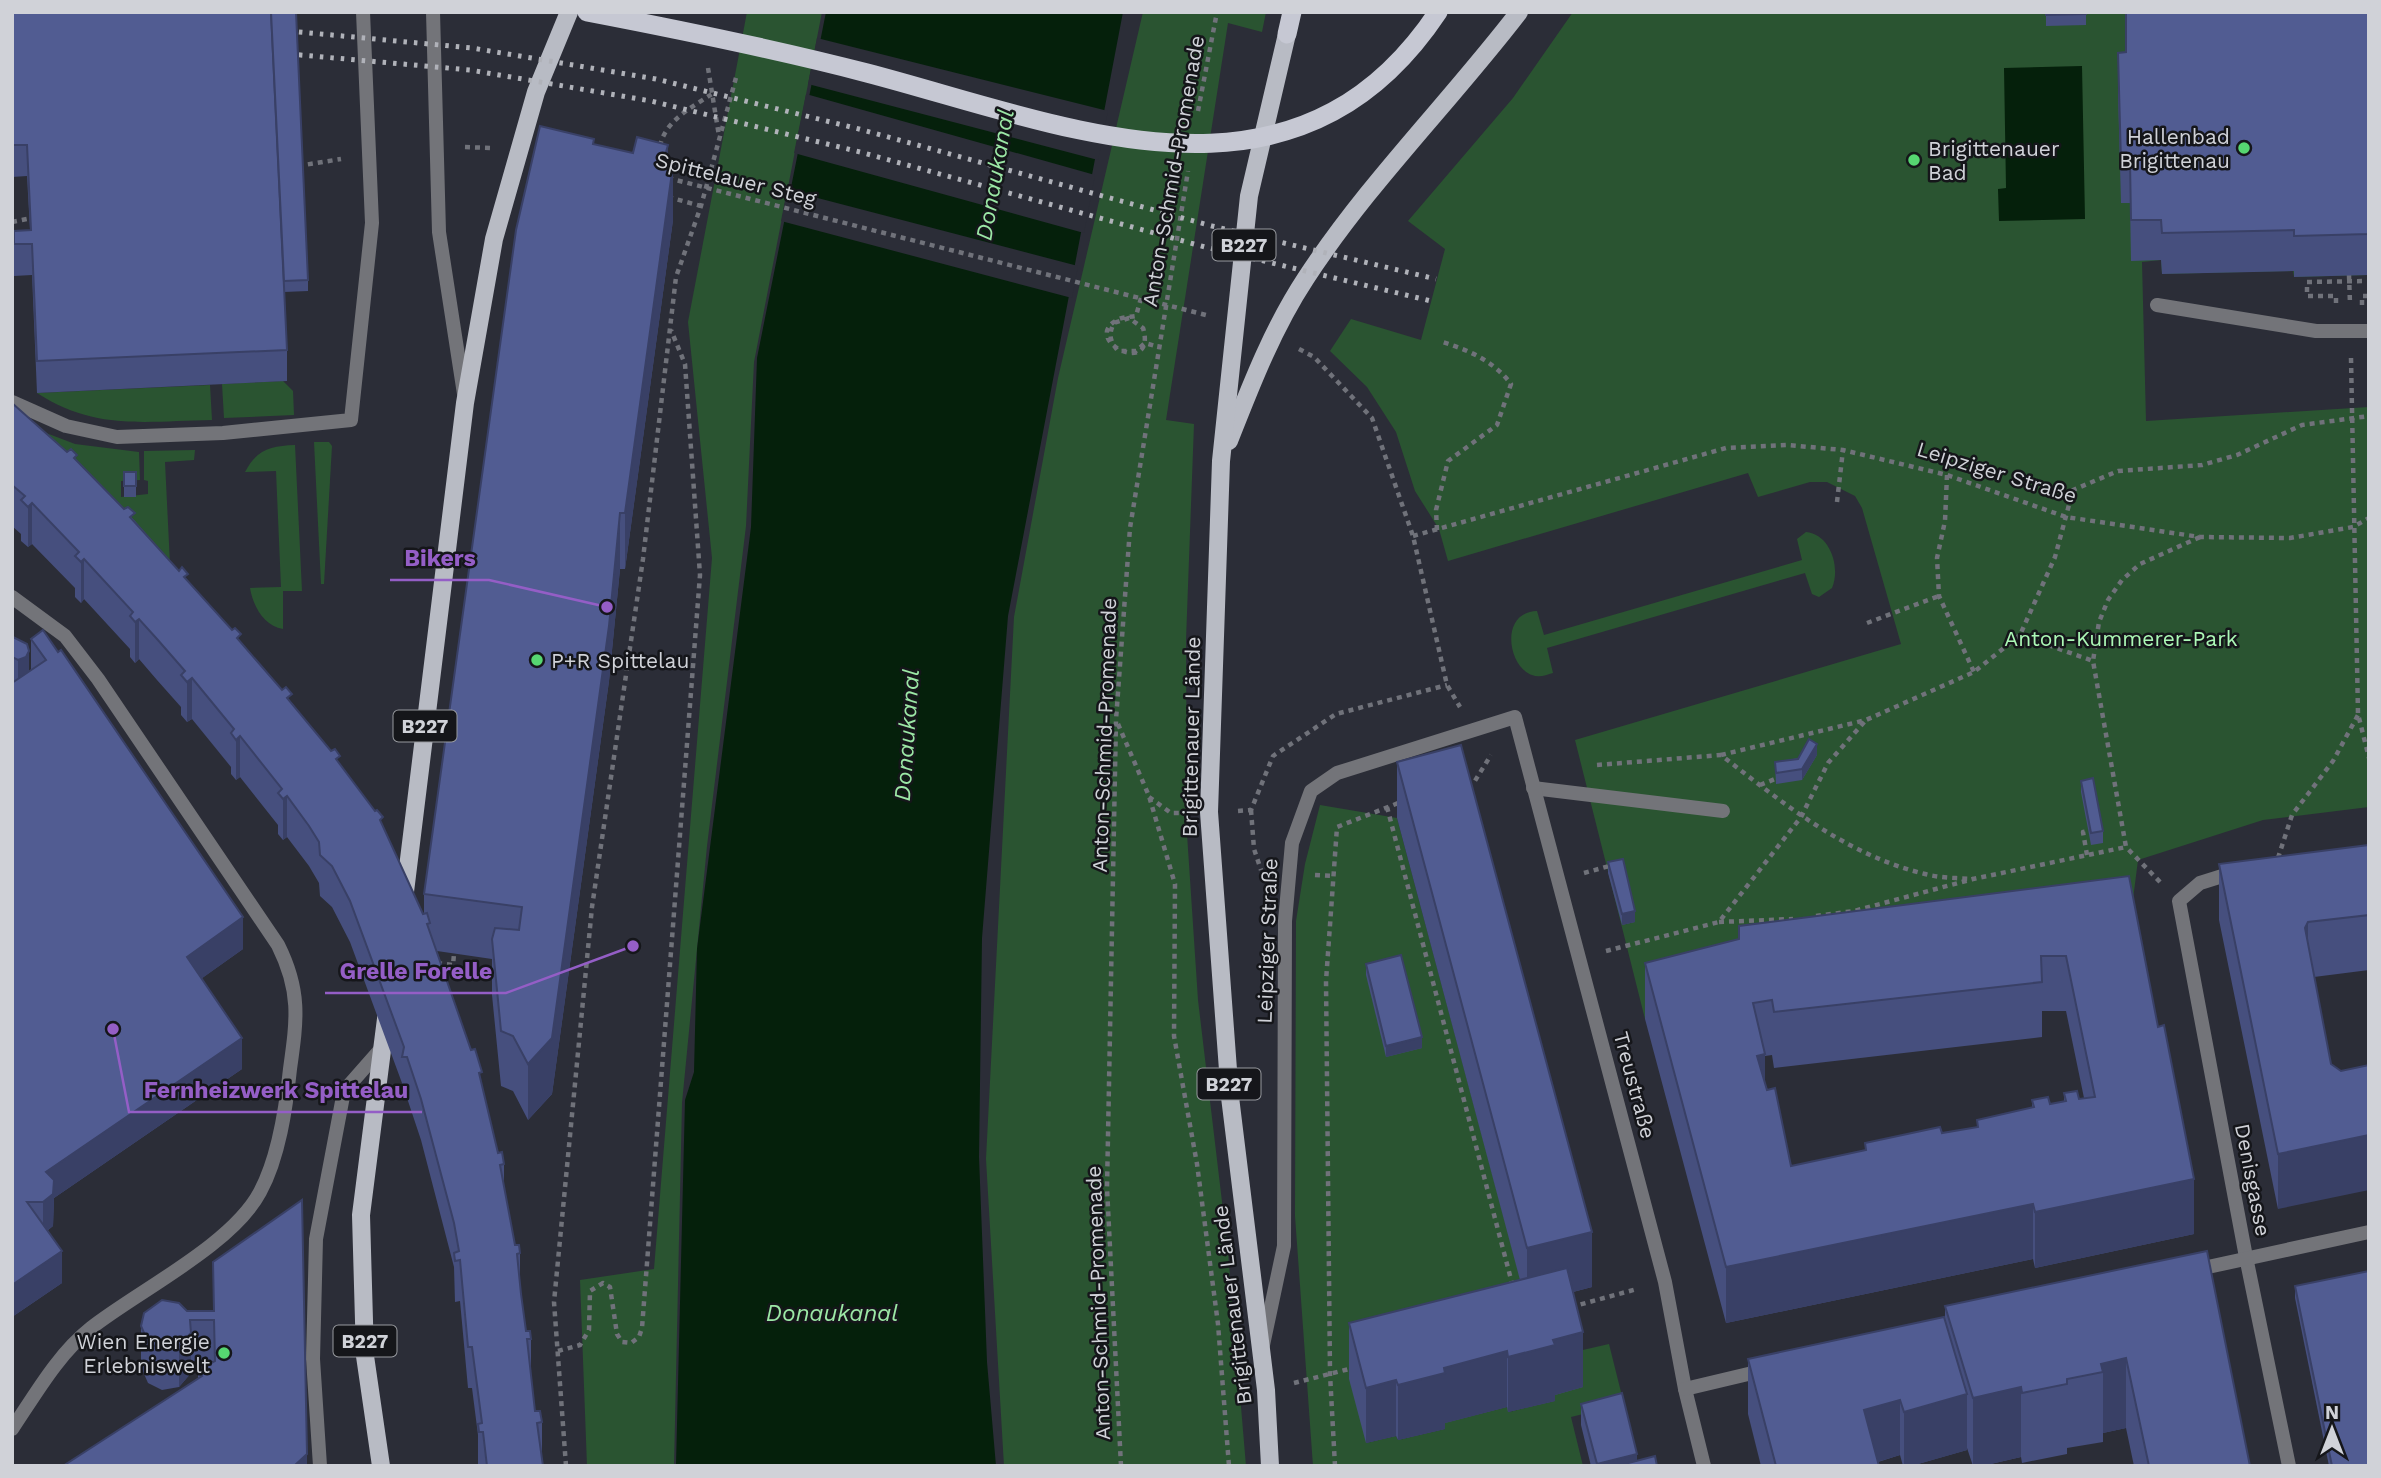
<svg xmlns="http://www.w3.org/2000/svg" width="2381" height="1478" font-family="'Work Sans',sans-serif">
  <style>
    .green { fill: #2a5431 }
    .water { fill: #05200b }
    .pier { fill: #2b2d37 }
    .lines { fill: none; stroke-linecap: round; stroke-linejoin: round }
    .path { stroke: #70727a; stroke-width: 4.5; stroke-dasharray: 5 5; stroke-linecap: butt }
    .service { stroke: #737479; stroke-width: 14 }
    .minor { stroke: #737479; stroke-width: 14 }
    .primary { stroke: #b8bbc4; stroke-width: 18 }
    .trunk { stroke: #c6c8d3; stroke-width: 19 }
    .rail { stroke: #b0b2b9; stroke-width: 5; stroke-dasharray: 3.5 7; stroke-linecap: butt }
    .wall { fill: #464f7e; fill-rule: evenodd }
    .shaded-wall { fill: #394066 }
    .building { fill: #515c92; stroke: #394066; stroke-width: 2; fill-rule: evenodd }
    .poi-dot { fill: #56d671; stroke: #15161a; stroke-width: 2.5 }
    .labels { text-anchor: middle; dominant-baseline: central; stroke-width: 5; stroke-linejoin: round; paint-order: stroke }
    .shield { fill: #15161a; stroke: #989a9f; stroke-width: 2 }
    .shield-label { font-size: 19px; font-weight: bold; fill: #d0d2d8 }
    .poi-label { font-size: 21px; fill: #d0d2d8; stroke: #15161a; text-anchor: end }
    .street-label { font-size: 21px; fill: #d0d2d8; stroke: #15161a }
    .park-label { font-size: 21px; fill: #acf8b6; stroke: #15161a }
    .water-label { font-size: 23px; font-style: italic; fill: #9ce8a6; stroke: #15161a }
    .leader { fill: none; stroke: #945ec6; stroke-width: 2.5 }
    .callout-dot { fill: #945ec6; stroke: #15161a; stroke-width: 2.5 }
    .callout-label { font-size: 23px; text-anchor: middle; font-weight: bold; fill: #945ec6; stroke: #15161a; stroke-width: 5; stroke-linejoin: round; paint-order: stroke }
  </style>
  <rect width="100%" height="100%" fill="#2b2d37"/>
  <!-- green -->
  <g class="green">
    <polygon points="747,12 822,12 754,362 746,526 707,846 682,1103 674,1466 587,1466 580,1280 654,1269 712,558 688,322"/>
    <polygon points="1143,12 1266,12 1262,32 1228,23 1166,420 1194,424 1186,640 1187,834 1198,1000 1228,1252 1246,1466 1004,1466 986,1159 1014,617 1058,378"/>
    <polygon points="1573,12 2264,12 2369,19 2369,275 2294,277 2293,271 2162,274 2161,260 2142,262 2146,421 2369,407 2369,807 2263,820 2138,860 2129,931 1645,1019 1575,740 1901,644 1862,508 1855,496 1827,482 1810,482 1758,497 1748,473 1448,561 1439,529 1415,491 1396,432 1367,387 1330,351 1351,319 1421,340 1445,249 1408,221 1513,98"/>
    <polygon points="283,381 293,391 294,415 224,418 222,384"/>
    <path d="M210,385L212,420C145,421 96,431 37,393Z"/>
    <polygon points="12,420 75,444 139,452 140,480 121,481 121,497 148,494 148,481 144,480 144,451 195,450 194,460 165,462 172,605 12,442"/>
    <polygon points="314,442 329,442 332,446 324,584 321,584"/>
    <path d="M295,445L302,591H283V629C264,626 253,606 250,588L281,587L276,471L245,472C257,449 271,446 295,445Z"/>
    <path d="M1806,532C1830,534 1841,567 1832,588L1819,597L1812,594L1805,573L1547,648L1553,673C1546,675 1539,678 1532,675C1508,667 1499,612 1537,611L1544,635L1802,560L1797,539Z"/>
    <polygon points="1320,805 1397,818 1527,1304 1366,1443 1396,1436 1398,1440 1445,1429 1444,1423 1507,1407 1509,1412 1554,1401 1553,1395 1574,1352 1609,1344 1624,1404 1571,1417 1583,1466 1313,1466 1295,1216 1296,921 1305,864"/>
  </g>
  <!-- water -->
  <g class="water">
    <polygon points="826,12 1123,12 1008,616 982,938 979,1157 987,1362 996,1466 676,1466 685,1100 694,1072 697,949 751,527 757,358"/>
    <polygon points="2082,66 2085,219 1999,221 1998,189 2006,188 2004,68"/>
  </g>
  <!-- pier -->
  <g class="pier">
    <polygon points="817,38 1108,111 1098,160 808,84"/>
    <polygon points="806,94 1095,175 1084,233 794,153"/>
    <polygon points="787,190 1078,266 1072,298 781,221"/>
  </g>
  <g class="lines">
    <!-- path -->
    <g class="path">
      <polyline points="708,68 719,136"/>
      <polyline points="1198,111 1217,12"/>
      <path d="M660,146C665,121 692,107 712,94"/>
      <polyline points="465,147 491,148"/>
      <polyline points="298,166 341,159"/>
      <polyline points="668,178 1206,315"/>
      <polyline points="668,197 701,206"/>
      <polyline points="12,222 32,218"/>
      <polyline points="2349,275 2350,304"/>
      <path d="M1141,298L1136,316C1130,317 1124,317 1119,319C1077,339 1158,379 1143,328L1129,318L1114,323C1108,335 1110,341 1118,351H1136L1145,343L1159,347"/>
      <polyline points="2336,303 2336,296 2307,296 2307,282 2369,281"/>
      <polyline points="2362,305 2362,296 2369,296"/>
      <polyline points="1299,349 1314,357 1372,418 1413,536 1447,685 1460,707"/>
      <polyline points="2351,358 2358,714 2369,758"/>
      <polyline points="1947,475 1945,521 1937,558 1939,596 1974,672"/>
      <polyline points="1837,502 1843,450"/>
      <path d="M1437,530L1436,510L1448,461L1497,425L1511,384C1493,360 1466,349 1439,341"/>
      <polyline points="1413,536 1726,448 1787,445 1843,450 1947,475 2066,517 2200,537 2290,538 2353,527 2369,518"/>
      <polyline points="1867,623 1939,596"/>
      <polyline points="2020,635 2093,661"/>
      <polyline points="1118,724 1149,796 1175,884 1174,1036 1197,1164 1218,1324 1229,1466"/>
      <polyline points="1721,755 1866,720 1974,672 2020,635 2055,557 2073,490 2118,471 2202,465 2237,455 2302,425 2369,416"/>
      <path d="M1597,765L1721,755C1784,804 1846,855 1925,874C1940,878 1957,878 1973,879"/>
      <polyline points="1467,785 1473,784 1491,755"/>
      <polyline points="1760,785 1775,779"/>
      <polyline points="1149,797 1171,813 1181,813"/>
      <polyline points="1387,807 1513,1287"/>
      <polyline points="1251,810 1254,849 1261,870"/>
      <polyline points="1238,811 1251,810 1273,756 1336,714 1447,685"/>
      <polyline points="2087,855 2083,832 2089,831"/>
      <polyline points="2278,858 2292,815 2333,761 2358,715"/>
      <polyline points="1584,873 1613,865"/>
      <polyline points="1315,875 1334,876"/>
      <polyline points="2160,882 2126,847 2093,661 2099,622 2108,600 2122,580 2140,564 2200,537"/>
      <polyline points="1816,916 1854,911 1973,879 2126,847"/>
      <polyline points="1719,922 1793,919"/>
      <polyline points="1606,951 1719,922 1801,817 1828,763 1865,721"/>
      <polyline points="437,963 453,965 454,954"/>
      <polyline points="1571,1307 1637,1289"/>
      <polyline points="558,1351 580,1345 589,1330 590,1291 603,1283 610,1287 617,1334 622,1342 631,1343 639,1337 642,1328 700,575 685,364 671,330"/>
      <polyline points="1294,1383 1353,1368"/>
      <polyline points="566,1466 554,1302 592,907 643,559 676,277 701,206 737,74"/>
      <polyline points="1121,1466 1107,1188 1116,720 1130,528 1188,171"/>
      <polyline points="1335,1466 1330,1374 1326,981 1337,827 1401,802"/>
    </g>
    <!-- service -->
    <g class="service">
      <polyline points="2157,305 2316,331 2369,331"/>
      <polyline points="12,402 66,426 117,437 223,433 351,420 372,223 363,12"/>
      <path d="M12,597L65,636L98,679L278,945C301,991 297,1019 290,1069C286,1108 279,1157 260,1192C232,1245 138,1291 91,1328C58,1354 35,1395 12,1429"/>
      <polyline points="1533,788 1723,811"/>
      <polyline points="320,1466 313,1359 316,1239 344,1091 381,1049"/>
    </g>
    <!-- minor -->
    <g class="minor">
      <polyline points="433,12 439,232 464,394"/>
      <polyline points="2235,872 2200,883 2179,901 2246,1257 2289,1466"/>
      <polyline points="2194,1270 2369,1232"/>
      <polyline points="1263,1345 1284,1246 1285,921 1292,843 1311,791 1337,773 1515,717 1665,1282 1685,1389 1704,1466"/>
      <polyline points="1685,1389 1765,1370"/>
    </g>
    <!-- primary -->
    <g class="primary">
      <path d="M1229,441C1251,385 1273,328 1306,278C1368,183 1450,102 1519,12"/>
      <polyline points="404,900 465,403 494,239 536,92 569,12"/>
      <polyline points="381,1466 365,1356 361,1215 387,1011"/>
      <polyline points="1270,1466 1266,1390 1230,1097 1209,812 1221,461 1249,196 1287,34"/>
    </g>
    <!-- trunk -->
    <g class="trunk">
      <path d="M587,12C681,30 775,49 867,73C1066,125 1294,228 1438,12"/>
      <polyline points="1287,34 1292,12"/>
    </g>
    <!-- rail -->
    <g class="rail">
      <polyline points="278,30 472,48 656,79 859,129 1212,226 1436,279"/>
      <polyline points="278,53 470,70 651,101 860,152 1205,247 1431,301"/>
    </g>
  </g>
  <!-- wall -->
  <g class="wall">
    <polygon points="12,12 308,280 308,291 284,292 287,350 287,381 37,393 32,275 14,276 14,231 30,230 27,176 12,177"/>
    <polygon points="2046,12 2086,12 2086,25 2046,26"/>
    <polygon points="2125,12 2369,12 2369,275 2294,277 2294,271 2162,274 2161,260 2131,261 2130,203 2121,203 2118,94 2118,53 2125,52"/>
    <polygon points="594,144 668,164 673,220 625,569 620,569 609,681 552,1094 528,1120 513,1091 501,1086 492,995 492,959 437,951 482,1086 498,1153 504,1164 504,1187 515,1245 520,1253 520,1290 526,1331 531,1339 531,1375 535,1411 542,1422 542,1457 543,1466 478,1466 478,1435 472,1388 468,1388 460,1301 455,1302 454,1267 421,1140 407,1098 402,1098 402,1083 350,942 332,907 320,896 319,883 309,866 287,837 283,840 278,834 278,825 240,777 236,780 231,774 231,767 192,719 187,722 181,715 181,707 157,680 139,659 135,663 130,657 130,649 84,599 81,603 75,597 75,588 32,544 28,547 21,541 21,534 12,526 12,397 14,405 77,461 135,521 188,582 292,703 340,764 383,826 423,914 424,914 424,894"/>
    <rect x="124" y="472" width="12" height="25"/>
    <polygon points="12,637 29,672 31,670 31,639 243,949 202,978 242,1069 54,1198 53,1226 47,1231 62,1283 12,1317"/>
    <polygon points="1817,755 1802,780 1776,784 1775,762"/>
    <polygon points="1397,762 1592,1287 1573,1292 1583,1387 1555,1395 1555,1401 1508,1412 1507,1407 1445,1423 1445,1429 1398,1440 1396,1436 1366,1443 1349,1379 1349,1323 1520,1280 1397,818"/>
    <polygon points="2081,781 2103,831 2103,843 2091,845 2081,792"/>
    <polygon points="2369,845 2369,970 2314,977 2331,1064 2341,1071 2278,1209 2219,920 2219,864"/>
    <polygon points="1608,862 1635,922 1622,925 1608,873"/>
    <path d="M2129,876L2194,1234L2035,1268L2033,1259L1726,1323L1645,1019V963L1739,939V926ZM2042,1011H2066L2084,1098L2079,1099L2064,1093V1101L2050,1104L2032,1100V1108L1977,1120V1127L1942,1133L1865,1143V1150L1791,1166L1765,1085V1056L1772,1055L1774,1068L2042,1037Z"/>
    <polygon points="1366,964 1422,1048 1386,1057 1366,975"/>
    <polygon points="2207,1251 2250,1466 2134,1466 2126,1428 2103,1433 2103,1442 2067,1448 2067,1454 2022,1463 2021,1457 1982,1466 1973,1466 1967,1448 1967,1450 1911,1466 1903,1466 1900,1455 1878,1462 1879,1466 1761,1466 1748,1414 1748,1359 1945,1320 1945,1306"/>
    <polygon points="2295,1286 2369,1466 2329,1466 2295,1298"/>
    <polygon points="187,1311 214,1311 307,1466 198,1379 198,1371 214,1361 191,1361 191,1373 179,1387 162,1390 148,1383 141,1367 141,1326"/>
    <polygon points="1581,1404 1637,1460 1657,1466 1591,1466 1581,1425"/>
  </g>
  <!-- shaded-wall -->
  <g class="shaded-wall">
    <polygon points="668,145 668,200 663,163"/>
    <polygon points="673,165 673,220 625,569 625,513"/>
    <polygon points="32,503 32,544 28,547 28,507"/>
    <polygon points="620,513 620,569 609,681 552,1094 528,1120 528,1064"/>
    <polygon points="84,559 84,599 81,603 81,562"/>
    <polygon points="139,619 139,659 135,663 135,622"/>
    <polygon points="29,651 29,683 18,692 18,660"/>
    <polygon points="192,678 192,719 187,722 187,682"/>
    <polygon points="240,736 240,777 236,780 236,740"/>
    <polygon points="1817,744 1817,755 1802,780 1802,769"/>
    <polygon points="287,796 287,837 283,840 283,799"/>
    <polygon points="1635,911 1635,922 1622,925 1622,914"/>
    <polygon points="243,917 243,949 187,989 187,957"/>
    <polygon points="2308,922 2308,978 2305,928"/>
    <polygon points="1422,1037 1422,1048 1386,1057 1386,1046"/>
    <polygon points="242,1038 242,1069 54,1198 53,1226 43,1234 43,1202 46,1172"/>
    <polygon points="1765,1054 1765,1109 1757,1056"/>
    <polygon points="2369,1135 2369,1190 2278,1209 2278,1154"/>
    <polygon points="2194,1179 2194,1234 2035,1268 2035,1212"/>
    <polygon points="2033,1204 2033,1259 1726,1323 1726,1267"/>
    <polygon points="1592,1232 1592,1287 1527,1304 1527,1248"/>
    <polygon points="62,1251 62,1283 12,1317 12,1285"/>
    <polygon points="1583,1332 1583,1387 1555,1395 1555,1401 1508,1412 1508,1357 1553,1340"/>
    <polygon points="191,1333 191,1373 179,1387 179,1346"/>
    <polygon points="1507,1351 1507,1407 1445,1423 1445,1429 1398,1440 1398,1385 1444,1368"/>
    <polygon points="2126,1358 2126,1428 2103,1433 2103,1372 2101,1364"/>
    <polygon points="1396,1380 1396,1436 1366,1443 1366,1388"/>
    <polygon points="2021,1387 2021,1457 1982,1466 1973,1466 1973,1398"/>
    <polygon points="1967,1394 1967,1450 1911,1466 1904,1466 1904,1412"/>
    <polygon points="1900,1400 1900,1455 1864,1466 1864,1410"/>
    <polygon points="307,1454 307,1466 294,1466"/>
    <polygon points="1637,1454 1637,1466 1597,1466 1597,1464"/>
  </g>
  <!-- building -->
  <g class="building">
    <polygon points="12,12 271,12 287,350 37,361 32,244 14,244 14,231 31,230 27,145 12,145"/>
    <polygon points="271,12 296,12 308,280 284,281"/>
    <polygon points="2046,12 2086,12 2086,14 2046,15"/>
    <polygon points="2126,12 2369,12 2369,234 2294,236 2294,230 2162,233 2161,220 2131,220 2130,162 2121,162 2118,53 2126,52"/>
    <polygon points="540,126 594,139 593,144 633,153 637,137 668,145 663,163 673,165 625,513 620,513 609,626 552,1038 528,1064 513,1036 501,1031 492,939 495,928 519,930 522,907 424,894 516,230"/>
    <polygon points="12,403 67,452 71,449 77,455 74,458 124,509 128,507 135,513 130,517 179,571 182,567 188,574 184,577 232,630 235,628 241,634 237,638 282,690 286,687 292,694 287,698 331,751 335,749 340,756 336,759 375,811 377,810 383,817 380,820 423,914 427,913 430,923 427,924 471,1050 475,1049 482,1072 479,1073 498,1153 502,1152 504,1164 500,1165 515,1245 519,1245 520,1253 517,1254 521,1294 526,1331 530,1331 531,1339 527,1339 535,1411 540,1411 542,1422 537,1423 543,1466 487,1466 483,1432 479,1432 478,1424 482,1423 472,1347 468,1347 460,1260 455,1261 454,1253 459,1251 454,1223 421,1099 407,1057 402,1057 404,1047 350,901 332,866 320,855 319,842 309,826 287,796 283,799 278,793 282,789 240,736 236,740 231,733 234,729 192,678 187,682 181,675 185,671 157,639 139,619 135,622 130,616 133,612 84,559 81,562 75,556 79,552 32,503 28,507 21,500 25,496 12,485"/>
    <rect x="124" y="472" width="12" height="14"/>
    <polygon points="43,630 58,652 61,650 243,917 187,957 242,1038 46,1172 54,1180 53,1194 43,1202 27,1202 62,1251 12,1285 12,683 46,660 31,639"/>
    <polygon points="13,637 27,644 29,651 26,657 18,660 12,657"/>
    <polygon points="1809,739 1817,744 1802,769 1776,773 1775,762 1798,759"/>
    <polygon points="1461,745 1592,1232 1527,1248 1397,762"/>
    <polygon points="2093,778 2103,831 2091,833 2081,781"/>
    <polygon points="2369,845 2369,915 2308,922 2305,928 2331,1064 2341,1071 2369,1065 2369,1135 2278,1154 2219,864"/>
    <polygon points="1623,859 1635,911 1622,914 1608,862"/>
    <path d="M2129,876L2158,1027L2164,1025L2194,1179L2035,1212L2033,1204L1726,1267L1645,963L1739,939V926ZM2041,956H2066L2095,1097L2079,1099L2077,1091L2064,1093L2066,1101L2050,1104L2048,1097L2032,1100L2034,1107L1977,1120L1978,1127L1942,1133L1940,1127L1865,1143L1866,1150L1791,1166L1775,1088L1767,1090L1757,1056L1765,1054L1753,1003L1772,1000L1774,1012L2042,982Z"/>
    <polygon points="1401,955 1422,1037 1386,1046 1366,964"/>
    <polygon points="302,1200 307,1454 294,1466 63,1466 202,1376 198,1371 215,1361 214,1320 190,1320 191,1333 179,1346 162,1350 148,1342 141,1326 144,1313 162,1300 179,1303 187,1311 214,1311 213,1262"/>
    <polygon points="2207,1251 2250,1466 2149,1466 2126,1358 2101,1364 2103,1372 2067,1379 2067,1384 2022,1393 2021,1387 1973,1398 1945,1306"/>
    <polygon points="1567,1268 1583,1332 1553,1340 1555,1345 1508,1357 1507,1351 1444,1368 1445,1373 1398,1385 1396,1380 1366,1388 1349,1323"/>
    <polygon points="2369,1271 2369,1466 2332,1466 2295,1286"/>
    <polygon points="1944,1317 1967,1394 1904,1412 1900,1400 1864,1410 1879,1466 1776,1466 1748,1359"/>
    <polygon points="1622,1393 1637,1454 1597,1464 1581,1404"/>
    <polygon points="1655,1456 1657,1466 1617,1466"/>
  </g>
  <!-- markers -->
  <g class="poi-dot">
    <circle cx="2244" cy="148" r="7"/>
    <circle cx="1914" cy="160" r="7"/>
    <circle cx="537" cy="660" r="7"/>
    <circle cx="224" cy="1353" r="7"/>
  </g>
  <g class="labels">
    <!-- shield labels -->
    <g class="shield">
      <rect x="1212.5" y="229.5" width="63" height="31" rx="5"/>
      <rect x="393.5" y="710.5" width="63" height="31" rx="5"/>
      <rect x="1197.5" y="1068.5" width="63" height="31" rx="5"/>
      <rect x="333.5" y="1325.5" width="63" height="31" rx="5"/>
    </g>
    <g class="shield-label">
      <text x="1244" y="245">B227</text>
      <text x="425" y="726">B227</text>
      <text x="1229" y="1084">B227</text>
      <text x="365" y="1341">B227</text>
    </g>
    <!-- poi labels -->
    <g class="poi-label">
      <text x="2230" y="136">Hallenbad<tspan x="2230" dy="24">Brigittenau</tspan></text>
      <text x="1928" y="148" text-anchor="start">Brigittenauer<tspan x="1928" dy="24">Bad</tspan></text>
      <text x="551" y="660" text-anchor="start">P+R Spittelau</text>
      <text x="210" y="1341">Wien Energie<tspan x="210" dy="24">Erlebniswelt</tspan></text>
    </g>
    <!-- street labels -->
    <g class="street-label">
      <text transform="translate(1173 171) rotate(-80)">Anton-Schmid-Promenade</text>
      <text transform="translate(736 179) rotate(14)">Spittelauer Steg</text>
      <text transform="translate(1997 472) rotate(17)">Leipziger Straße</text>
      <text transform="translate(1104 735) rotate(-88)">Anton-Schmid-Promenade</text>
      <text transform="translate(1191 737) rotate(-89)">Brigittenauer Lände</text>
      <text transform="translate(1267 941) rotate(-88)">Leipziger Straße</text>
      <text transform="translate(1635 1085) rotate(75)">Treustraße</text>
      <text transform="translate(2253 1180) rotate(79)">Denisgasse</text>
      <text transform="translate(1098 1303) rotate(-92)">Anton-Schmid-Promenade</text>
      <text transform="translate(1232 1305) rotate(-97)">Brigittenauer Lände</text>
    </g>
    <!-- park labels -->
    <g class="park-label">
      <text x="2121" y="638">Anton-Kummerer-Park</text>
    </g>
    <!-- water labels -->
    <g class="water-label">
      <text transform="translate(995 175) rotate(-80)">Donaukanal</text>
      <text transform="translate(907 735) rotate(-86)">Donaukanal</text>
      <text x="832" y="1313">Donaukanal</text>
    </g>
  </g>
  <!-- callouts -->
  <path class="leader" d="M607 607L489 580H390M633 946L506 993H325M113 1029L129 1112H422"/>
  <g class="callout-dot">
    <circle cx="607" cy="607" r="7"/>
    <circle cx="633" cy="946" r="7"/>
    <circle cx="113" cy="1029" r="7"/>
  </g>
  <g class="callout-label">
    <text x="440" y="566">Bikers</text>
    <text x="416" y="979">Grelle Forelle</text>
    <text x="276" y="1098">Fernheizwerk Spittelau</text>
  </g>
  <!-- border -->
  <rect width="2381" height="1478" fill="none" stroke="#d0d2d8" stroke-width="28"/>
  <!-- north arrow -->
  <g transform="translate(2332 1429)" stroke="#15161a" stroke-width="5" paint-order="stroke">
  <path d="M0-5L12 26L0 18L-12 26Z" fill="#d0d2d8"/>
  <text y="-10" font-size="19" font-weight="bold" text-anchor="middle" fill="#d0d2d8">N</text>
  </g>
</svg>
